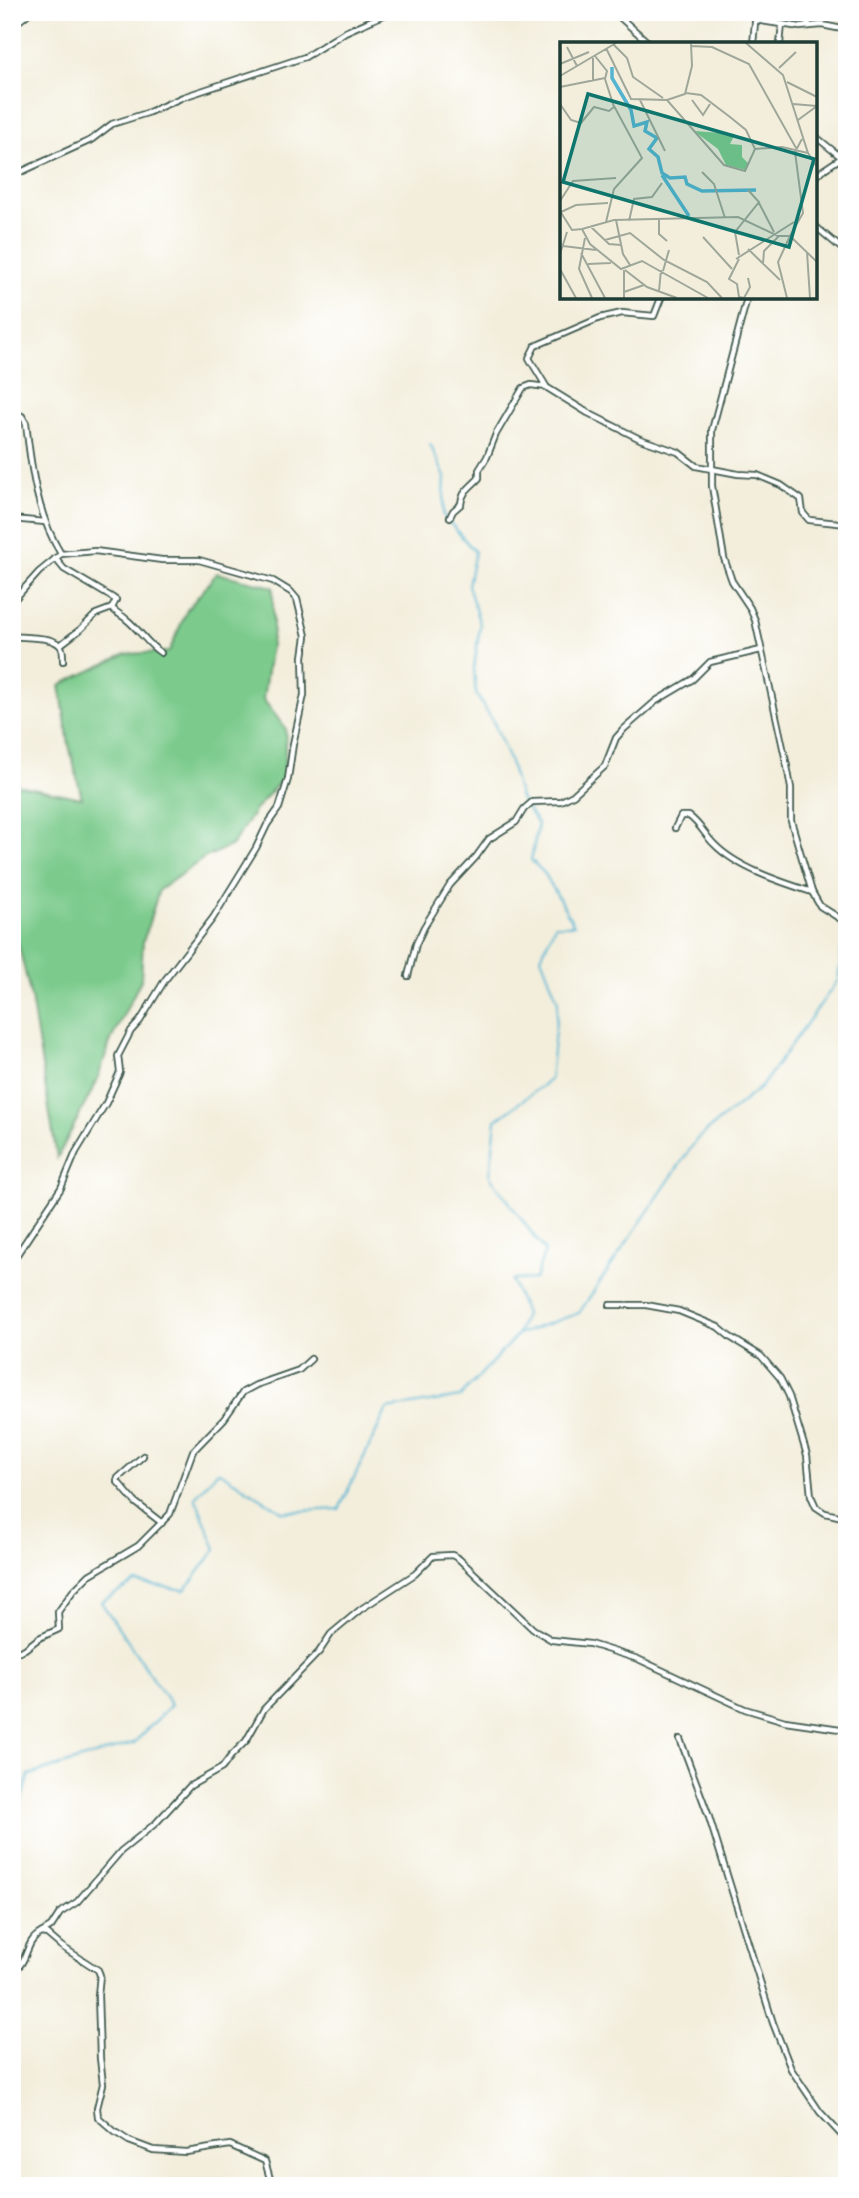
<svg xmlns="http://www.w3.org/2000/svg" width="859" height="2198" font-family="'IM FELL French Canon',serif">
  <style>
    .green { fill: #7ccb8c; stroke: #4e8460; stroke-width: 2 }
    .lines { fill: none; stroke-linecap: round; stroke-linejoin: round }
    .stream { stroke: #53b4d2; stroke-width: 2 }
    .street-casing { stroke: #3f584d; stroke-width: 8 }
    .street { stroke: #fff; stroke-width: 4.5 }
    .inset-river { fill: none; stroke: #53b4d2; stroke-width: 3.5 }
    .inset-road { fill: none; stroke: #9ea799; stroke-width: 2 }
    .view { fill: #0f766e; fill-opacity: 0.15; stroke: #0f766e; stroke-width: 3.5 }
    .inset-edge { fill: none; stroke: #1f3d34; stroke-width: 3.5 }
  </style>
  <rect width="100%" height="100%" fill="#fff"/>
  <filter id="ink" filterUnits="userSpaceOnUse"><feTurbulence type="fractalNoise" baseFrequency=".0143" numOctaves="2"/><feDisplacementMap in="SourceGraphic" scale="14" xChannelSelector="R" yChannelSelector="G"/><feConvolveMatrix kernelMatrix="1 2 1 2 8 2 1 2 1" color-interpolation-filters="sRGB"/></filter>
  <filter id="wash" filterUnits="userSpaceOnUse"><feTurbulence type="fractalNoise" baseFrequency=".00686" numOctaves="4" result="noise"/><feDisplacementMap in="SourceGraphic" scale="28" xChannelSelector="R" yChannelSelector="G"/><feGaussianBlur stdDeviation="1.57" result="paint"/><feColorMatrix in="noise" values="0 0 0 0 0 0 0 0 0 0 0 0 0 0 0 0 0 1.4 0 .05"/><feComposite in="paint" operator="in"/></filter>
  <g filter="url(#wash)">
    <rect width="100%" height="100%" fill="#f3eedc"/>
    <!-- green -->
    <polygon class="green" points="217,573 273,587 273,630 263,699 286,729 284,777 255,810 232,845 204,858 159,890 143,942 141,980 111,1040 96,1083 57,1158 31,998 12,916 12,784 82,798 69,745 60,685 126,654 169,652 187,610"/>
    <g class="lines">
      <!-- stream -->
      <g class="stream">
        <polyline points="519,1334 579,1313 697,1139 761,1087 838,980 844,934"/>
        <polyline points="12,1833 29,1775 134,1743 171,1705 101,1602 135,1582 185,1590 216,1549 195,1497 218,1471 283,1512 339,1509 387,1409 460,1397 517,1335 525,1314 512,1280 535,1279 545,1251 490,1176 496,1120 550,1080 558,1001 541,957 555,925 574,925 545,874 531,860 538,824 520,798 510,763 494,723 476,694 474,668 480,625 468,585 475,552 443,515 445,477 430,444"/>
      </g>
    </g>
  </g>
  <g filter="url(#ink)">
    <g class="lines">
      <!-- street casing -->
      <g class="street-casing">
        <g id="street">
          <polyline points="614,12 650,44"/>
          <polyline points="735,12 755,15"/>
          <polyline points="618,14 639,12"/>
          <polyline points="755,20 800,27 822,25 847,30"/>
          <polyline points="807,26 810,20 809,12"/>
          <polyline points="12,27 30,12"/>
          <polyline points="753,44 756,12"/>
          <polyline points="780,44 782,24"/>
          <polyline points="815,136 847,162"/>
          <polyline points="12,176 91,140 112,124 147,113 183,97 305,57 345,32 390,12"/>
          <polyline points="815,178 823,170 841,158"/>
          <polyline points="815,226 847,253"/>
          <polyline points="747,298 712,430 712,486 724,558 732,581 750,608 755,620 787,766 791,788 791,821 812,892 820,906 847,923"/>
          <polyline points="546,386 529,358 535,346 600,318 622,313 654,316 661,298"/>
          <path d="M12,412L22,416L26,423C31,468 37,515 61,554L39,572L12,602"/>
          <path d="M450,517L453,511L461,504C462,491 471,487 479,478V470L487,457L496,434L523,388L531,385L546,387L588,413L640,439L678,452L696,466L738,474L757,475L781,485L801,499L803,513L809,520L847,524"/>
          <polyline points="12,519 45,522"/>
          <path d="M55,558L64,569L113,598L116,600L112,608C116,613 122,615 126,619C139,629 147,644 161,653"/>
          <path d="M12,636C24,638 58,635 62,649C63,651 63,660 63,661"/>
          <polyline points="60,645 81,629 96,614 112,608"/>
          <path d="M675,828L681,816H689C700,824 705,835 714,844C737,868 781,882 812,892"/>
          <polyline points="408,976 416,944 424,927 450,885 476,857 489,839 516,822 524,809 532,802 561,801 573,795 605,766 616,738 624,729 656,701 693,679 710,662 761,650"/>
          <polyline points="12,1262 61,1188 76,1152 106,1103 120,1072 118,1056 131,1031 140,1021 165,980 213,918 256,848 267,825 279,808 288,779 293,744 304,695 303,657 306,636 297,599 291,592 273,581 199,560 162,560 95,551 61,554"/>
          <polyline points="610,1305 646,1305 679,1311 718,1327 730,1337 761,1356 780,1378 789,1396 807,1455 811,1496 816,1507 825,1513 847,1518"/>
          <polyline points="143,1456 118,1478 117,1481 135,1502 162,1523"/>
          <polyline points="12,1654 25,1649 39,1638 59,1629 58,1612 73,1591 89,1575 138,1546 170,1514 193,1451 224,1419 243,1392 256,1385 299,1370 311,1359"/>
          <polyline points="680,1739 708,1814 773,2023 791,2069 820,2112 847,2141"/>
          <polyline points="41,1933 51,1927 60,1913 77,1902 121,1851 156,1823 190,1786 222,1768 231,1756 246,1741 264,1709 319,1652 331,1634 361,1609 415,1574 433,1556 452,1555 459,1559 533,1629 552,1640 590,1644 638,1659 745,1709 785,1721 847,1730"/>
          <path d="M12,1971C29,1964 24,1941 41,1933L47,1934L61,1946L98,1970L100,1975L98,1995L100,2058L103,2084L97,2108L98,2117L115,2132L129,2141L153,2150L186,2152L230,2145L265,2161L272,2186"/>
        </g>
      </g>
      <!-- street -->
      <use href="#street" class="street"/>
    </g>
  </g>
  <!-- overview -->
  <g transform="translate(560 42)">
    <rect width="257" height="257" fill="#f3eedc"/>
    <path d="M134,89L175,92L170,102L182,103V115L189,122L186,128L166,123L158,107Z" fill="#7ccb8c"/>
    <path class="inset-river" d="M52,25V36L71,68L74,84L87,80L85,89L97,96L89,107L98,115L102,131L110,136L125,135L127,142L142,149L196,148M102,133L129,174"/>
    <path class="inset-road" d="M186,1L223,33L248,111L257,125M53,2L67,16L73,35L103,56M131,4L152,5L189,22L236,106M7,5L17,24M46,6L71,57L107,58L164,123L185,129L195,107M0,22L29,10M219,26L236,10M0,34L56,1M33,38V16M227,40L257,55M0,45L45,36M126,51L141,53L170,75L186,88L195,107L222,105L248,111M80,58L105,109M107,58L125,52L132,24L131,2M132,58L143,73L150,62M0,62L11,78L21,81L34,65L49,69L54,65L45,37L47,29L35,14M233,62L257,64M238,78L257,64M142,130L154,142L165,176M0,159L13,139L56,136M199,161L214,190M0,169L12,188L22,187L30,202L61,227L82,219L148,256M1,170L16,163L48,161M56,178L63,212L70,223M99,178V192L107,199M69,179L74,157L92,155L102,141M46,180L54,147L82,116L54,64M30,184L49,202L61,203M22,187L54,178L178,175L218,194H230L257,220M230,194L243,171L235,110L242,97M143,195L172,227M25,196L19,227L32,256M45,198L70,191L104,218L147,240L162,256M3,204L36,208M188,207L220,238M247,210L250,256M21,211L45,256M0,212L7,190M179,213L175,190L199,160L188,148M176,217L234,180M179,217L169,237L177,242L179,255L184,256L190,245L188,236M28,222L51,221M203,222L204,209L219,194M0,227L16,256M64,228V256M65,228L87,245L117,256M103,229L109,208M99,249L101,228M64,250L84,243M227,256L218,220L230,194"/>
    <path class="view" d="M28,52L254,117L229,205L3,140Z"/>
    <rect width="257" height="257" class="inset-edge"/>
  </g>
  <!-- margin -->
  <rect width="859" height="2198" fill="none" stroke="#fff" stroke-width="42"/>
</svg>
